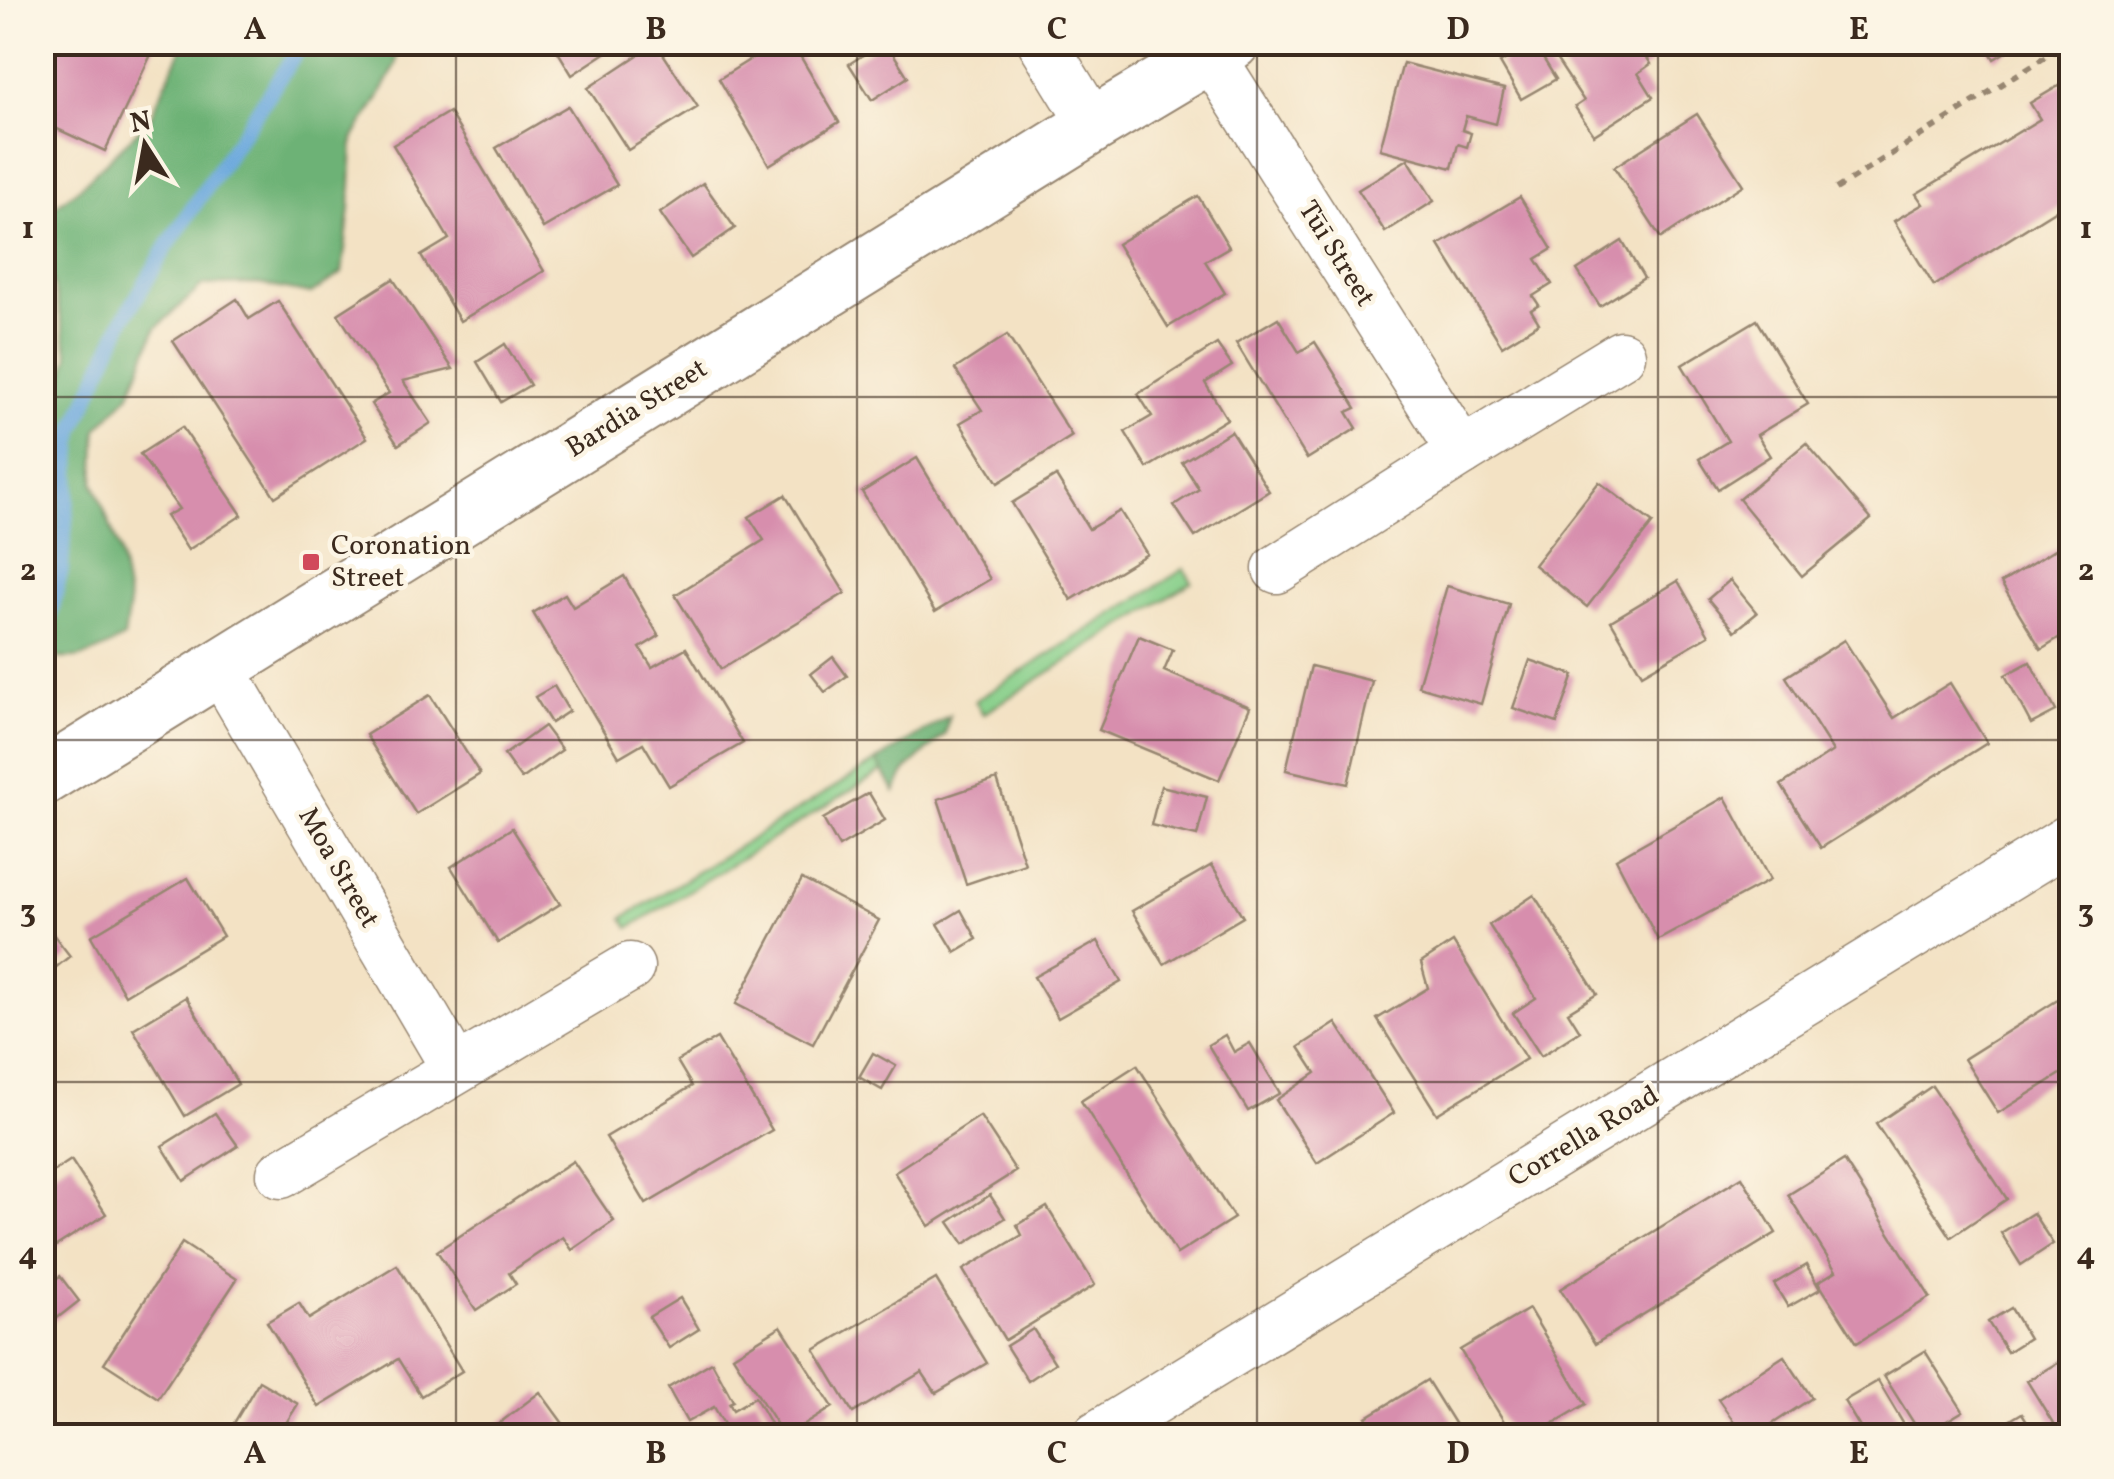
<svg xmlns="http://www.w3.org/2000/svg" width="2114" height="1479" font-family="Vollkorn,serif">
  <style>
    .green { fill: #87cf8a; stroke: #617c54; stroke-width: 2.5 }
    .forest { fill: #6db276; stroke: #546e4a; stroke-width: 2.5 }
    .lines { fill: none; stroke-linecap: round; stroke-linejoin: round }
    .stream { stroke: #6ba8dd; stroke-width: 15 }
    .building { fill: #d78ead }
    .minor-casing { stroke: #978671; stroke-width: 51 }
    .tertiary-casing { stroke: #978671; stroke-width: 59 }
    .path { stroke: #978671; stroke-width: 6; stroke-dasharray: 8 8; stroke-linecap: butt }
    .minor { stroke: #fff; stroke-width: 48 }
    .tertiary { stroke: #fff; stroke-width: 55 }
    .grid { fill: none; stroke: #3b2a1e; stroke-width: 2.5; stroke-opacity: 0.55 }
    .poi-dot { fill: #d1495b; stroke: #fcf5e5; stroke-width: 4 }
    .labels { text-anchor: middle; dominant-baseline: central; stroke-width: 9; stroke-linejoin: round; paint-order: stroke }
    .street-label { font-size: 28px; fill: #3b2a1e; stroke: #fcf5e5 }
    .poi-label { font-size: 28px; fill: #3b2a1e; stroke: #fcf5e5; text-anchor: start }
    .neatline { fill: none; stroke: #3b2a1e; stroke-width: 4 }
    .grid-label { font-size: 32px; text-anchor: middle; font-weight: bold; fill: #3b2a1e }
  </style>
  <rect width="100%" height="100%" fill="#fcf5e5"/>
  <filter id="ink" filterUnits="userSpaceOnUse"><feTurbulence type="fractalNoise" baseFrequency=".01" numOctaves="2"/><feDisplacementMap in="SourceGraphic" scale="20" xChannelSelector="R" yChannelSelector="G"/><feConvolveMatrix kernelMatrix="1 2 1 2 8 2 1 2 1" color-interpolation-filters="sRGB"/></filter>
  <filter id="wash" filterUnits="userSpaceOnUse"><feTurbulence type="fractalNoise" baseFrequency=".0048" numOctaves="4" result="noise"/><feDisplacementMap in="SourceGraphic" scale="40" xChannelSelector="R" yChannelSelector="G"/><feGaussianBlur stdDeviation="2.25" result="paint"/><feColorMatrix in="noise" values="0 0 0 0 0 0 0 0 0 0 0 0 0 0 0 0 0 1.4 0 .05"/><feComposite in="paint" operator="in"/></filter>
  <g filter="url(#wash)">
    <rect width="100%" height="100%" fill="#f3e2c4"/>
    <!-- green -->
    <g class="green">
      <polygon points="1184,569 1192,582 983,714 975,701"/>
      <polygon points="877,761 884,770 629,928 623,918"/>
    </g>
    <!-- forest -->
    <g class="forest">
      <path d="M184,43H399L396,65L377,101L353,139L350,208L342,273L311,294L258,284L203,285L156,328L130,394L97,429L94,483L119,549L129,604L124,638C95,654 75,665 43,654L42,434L50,425L69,357L50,268L48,211L78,189L149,120Z"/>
      <polygon points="949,716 945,734 906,770 895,792 877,761"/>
    </g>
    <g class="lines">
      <!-- stream -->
      <polyline class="stream" points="50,617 61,571 73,432 123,320 166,248 303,42"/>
    </g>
    <g id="blocks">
      <!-- building -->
      <g class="building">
        <polygon points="42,42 157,42 105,151 42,122"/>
        <polygon points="552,42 622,42 572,75"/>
        <polygon points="778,42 792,42 839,122 769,165 719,79"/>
        <polygon points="883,42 886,42 908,77 872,100 849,64"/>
        <polygon points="1533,42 1556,79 1521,99 1500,63"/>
        <polygon points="1545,42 1637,42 1651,64 1638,73 1653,97 1594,135 1575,107 1584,101"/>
        <polygon points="1984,42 2022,42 1994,59"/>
        <polygon points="656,43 698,107 628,150 588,88"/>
        <polygon points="1403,63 1504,89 1496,124 1466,116 1462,130 1471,133 1467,147 1458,144 1452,168 1380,149"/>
        <polygon points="2072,78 2072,200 1934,286 1894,221 1923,204 1916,194 2040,119 2030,103"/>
        <polygon points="568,106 617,185 543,228 496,148"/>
        <polygon points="449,112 544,271 460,321 421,256 449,239 393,145"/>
        <polygon points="1697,114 1743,185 1661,238 1614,167"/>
        <polygon points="1408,159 1434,201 1385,232 1358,190"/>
        <polygon points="703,183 735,228 691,258 660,213"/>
        <polygon points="1198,196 1229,247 1205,261 1225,293 1168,327 1117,244"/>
        <polygon points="1520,197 1552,249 1536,259 1552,284 1533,296 1539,305 1531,310 1539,323 1502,346 1439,245"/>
        <polygon points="1622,241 1644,278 1600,306 1577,270"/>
        <polygon points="393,279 453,369 403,381 431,423 398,445 371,404 389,393 338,314"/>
        <polygon points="237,299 249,319 278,301 367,438 275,497 173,341"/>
        <polygon points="1278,318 1299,352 1315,342 1356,408 1347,412 1357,428 1307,459 1236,343"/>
        <polygon points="1757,320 1808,404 1757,435 1770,456 1718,489 1699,459 1728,441 1682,365"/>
        <polygon points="1007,335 1072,436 998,483 960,423 982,410 955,369"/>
        <polygon points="505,344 530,385 501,402 477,362"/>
        <polygon points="1217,344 1232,366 1205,383 1227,419 1147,468 1125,432 1152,416 1138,394"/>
        <polygon points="182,427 242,515 188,550 166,516 179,509 140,454"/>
        <polygon points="1231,431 1269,491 1195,537 1174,505 1199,489 1182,462"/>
        <polygon points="1806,443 1871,519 1802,576 1739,499"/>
        <polygon points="917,458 990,579 935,612 862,492"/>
        <polygon points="1056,476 1089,529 1120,511 1147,554 1071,600 1012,503"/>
        <polygon points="1599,482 1653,523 1587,607 1534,565"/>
        <polygon points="785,495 845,593 721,669 675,595 764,540 749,517"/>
        <polygon points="2064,544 2072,557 2072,656 2060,637 2041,649 2001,583"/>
        <polygon points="624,576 659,636 640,648 652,667 686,648 743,743 669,786 643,743 619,757 533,613 565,594 573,607"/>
        <polygon points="1730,580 1757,613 1735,631 1708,599"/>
        <polygon points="1678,581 1709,635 1642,674 1611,621"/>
        <polygon points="1447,586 1509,604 1481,704 1418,686"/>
        <polygon points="1139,636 1173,650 1164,671 1250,707 1219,780 1099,730"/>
        <polygon points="1844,640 1894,718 1950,683 1987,743 1821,848 1781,785 1833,751 1786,677"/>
        <polygon points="833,657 847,676 825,692 811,674"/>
        <polygon points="1530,660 1574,675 1557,723 1513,708"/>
        <polygon points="2030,662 2056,711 2031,724 2005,675"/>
        <polygon points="1311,666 1372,681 1348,784 1286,770"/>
        <polygon points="554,686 569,711 551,723 535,697"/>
        <polygon points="430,695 480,774 416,814 366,735"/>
        <polygon points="544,726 562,750 521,779 504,755"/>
        <polygon points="997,779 1025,864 966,884 938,799"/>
        <polygon points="1161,786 1207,797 1197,836 1151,825"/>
        <polygon points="869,793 885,820 839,847 823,819"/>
        <polygon points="1725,797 1770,880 1658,940 1616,859"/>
        <polygon points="512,828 560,904 498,943 451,867"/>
        <polygon points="1212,865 1243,917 1164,964 1132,911"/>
        <polygon points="188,878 223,936 125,995 91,936"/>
        <polygon points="802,879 879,920 813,1044 736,1004"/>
        <polygon points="1534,895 1597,994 1568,1012 1580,1031 1541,1056 1513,1013 1536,998 1489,925"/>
        <polygon points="961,910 977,939 955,952 938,924"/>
        <polygon points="42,920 70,956 50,972 42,963"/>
        <polygon points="1098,941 1121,982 1058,1018 1034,977"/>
        <polygon points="1453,942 1526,1059 1437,1114 1377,1019 1428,988 1421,963"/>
        <polygon points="2072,991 2072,1067 1998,1113 1964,1059"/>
        <polygon points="186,997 238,1084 185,1116 133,1029"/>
        <polygon points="42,1004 59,1011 42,1050"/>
        <polygon points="1336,1023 1394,1113 1317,1163 1276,1100 1316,1073 1299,1047"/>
        <polygon points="1225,1035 1234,1052 1250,1043 1280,1093 1248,1111 1208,1045"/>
        <polygon points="717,1038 772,1130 646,1204 606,1137 692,1086 677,1061"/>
        <polygon points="873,1053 896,1066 882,1090 859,1077"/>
        <polygon points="1137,1065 1234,1218 1177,1254 1081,1101"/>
        <polygon points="1932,1086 2007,1199 1951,1237 1876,1124"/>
        <polygon points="215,1113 238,1146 184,1181 162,1146"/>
        <polygon points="980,1116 1016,1171 929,1226 894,1172"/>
        <polygon points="71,1160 106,1214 42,1255 42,1179"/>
        <polygon points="1844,1160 1930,1297 1857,1343 1818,1282 1836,1271 1788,1195"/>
        <polygon points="573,1161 614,1221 572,1250 563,1237 509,1273 516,1284 476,1310 437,1251"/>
        <polygon points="1742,1177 1776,1233 1595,1344 1560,1289"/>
        <polygon points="990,1195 1005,1218 964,1244 949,1222"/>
        <polygon points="1047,1207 1095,1285 1005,1340 963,1270 1022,1235 1017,1225"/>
        <polygon points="2033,1213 2053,1244 2021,1265 2001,1233"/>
        <polygon points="182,1243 237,1279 158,1398 104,1363"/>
        <polygon points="397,1265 462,1371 421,1396 398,1359 319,1407 267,1322 299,1303 309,1319"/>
        <polygon points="1806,1265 1820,1289 1788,1307 1774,1284"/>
        <polygon points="60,1276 79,1301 42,1330 42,1289"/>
        <polygon points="936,1279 987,1363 936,1393 922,1372 853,1413 815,1350"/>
        <polygon points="680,1298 699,1329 669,1348 649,1317"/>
        <polygon points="2011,1308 2029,1338 2007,1352 1988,1322"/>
        <polygon points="1529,1309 1586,1404 1532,1436 1513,1436 1460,1350"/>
        <polygon points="781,1326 833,1407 787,1436 784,1436 733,1356"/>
        <polygon points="1033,1329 1055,1363 1028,1381 1006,1346"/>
        <polygon points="1925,1351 1963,1411 1922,1436 1884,1376"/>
        <polygon points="2072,1354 2072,1436 2061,1436 2027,1381"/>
        <polygon points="1784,1356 1812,1398 1754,1436 1744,1436 1718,1399"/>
        <polygon points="712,1362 733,1401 729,1403 733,1410 755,1397 777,1436 722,1436 729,1433 714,1407 687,1422 668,1388"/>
        <polygon points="1427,1380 1462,1436 1379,1436 1367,1417"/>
        <polygon points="259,1381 298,1404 278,1436 245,1436 231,1428"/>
        <polygon points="1878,1381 1906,1428 1891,1436 1865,1436 1844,1401"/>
        <polygon points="540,1392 567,1429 557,1436 505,1436 497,1425"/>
        <polygon points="2022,1413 2036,1436 1984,1436"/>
      </g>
    </g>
  </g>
  <g filter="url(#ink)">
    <use href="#blocks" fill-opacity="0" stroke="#978671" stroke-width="2.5"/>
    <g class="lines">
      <!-- minor casing -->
      <g class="minor-casing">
        <g id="minor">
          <polyline points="1042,42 1093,125"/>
          <polyline points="1211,56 1462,452"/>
          <polyline points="1277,569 1462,452 1621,355"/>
          <polyline points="220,668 456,1069"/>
          <polyline points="281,1174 630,967"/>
          <polyline points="1096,1436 2072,837"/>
        </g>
      </g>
      <!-- tertiary casing -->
      <g class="tertiary-casing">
        <polyline id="tertiary" points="42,778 1093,125 1232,42"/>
      </g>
      <!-- path -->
      <polyline class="path" points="1836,189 2069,42"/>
      <!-- minor -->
      <use href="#minor" class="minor"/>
      <!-- tertiary -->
      <use href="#tertiary" class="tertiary"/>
    </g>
  </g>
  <!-- grid -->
  <path class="grid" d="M456,42V1436M857,42V1436M1257,42V1436M1658,42V1436M42,397H2072M42,740H2072M42,1082H2072"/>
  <!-- markers -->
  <rect class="poi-dot" x="301" y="552" width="20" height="20" rx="5"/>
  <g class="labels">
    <!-- street labels -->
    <g class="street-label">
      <text transform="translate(1336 254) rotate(58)">Tūī Street</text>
      <text transform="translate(637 409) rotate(-32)">Bardia Street</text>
      <text transform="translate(338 868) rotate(60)">Moa Street</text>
      <text transform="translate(1584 1137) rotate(-31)">Corrella Road</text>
    </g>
    <!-- poi labels -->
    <g class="poi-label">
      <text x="331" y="546">Coronation<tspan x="331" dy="32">Street</tspan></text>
    </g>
  </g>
  <!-- margin -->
  <rect width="2114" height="1479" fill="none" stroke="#fcf5e5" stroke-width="110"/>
  <!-- north arrow -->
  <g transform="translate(145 145) rotate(349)" stroke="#fcf5e5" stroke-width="8" paint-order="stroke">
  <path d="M0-8L18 38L0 25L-18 38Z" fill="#3b2a1e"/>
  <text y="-15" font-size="28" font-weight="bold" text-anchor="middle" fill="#3b2a1e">N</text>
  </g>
  <rect x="55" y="55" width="2004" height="1369" class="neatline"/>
  <g class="grid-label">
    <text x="255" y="39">A</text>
    <text x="656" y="39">B</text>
    <text x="1057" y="39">C</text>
    <text x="1458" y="39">D</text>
    <text x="1859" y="39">E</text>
    <text x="28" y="238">1</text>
    <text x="2086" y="238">1</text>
    <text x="28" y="580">2</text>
    <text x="2086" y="580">2</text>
    <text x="28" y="922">3</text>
    <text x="2086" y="922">3</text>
    <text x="28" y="1264">4</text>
    <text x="2086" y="1264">4</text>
    <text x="255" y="1463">A</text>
    <text x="656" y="1463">B</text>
    <text x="1057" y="1463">C</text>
    <text x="1458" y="1463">D</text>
    <text x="1859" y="1463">E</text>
  </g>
</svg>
